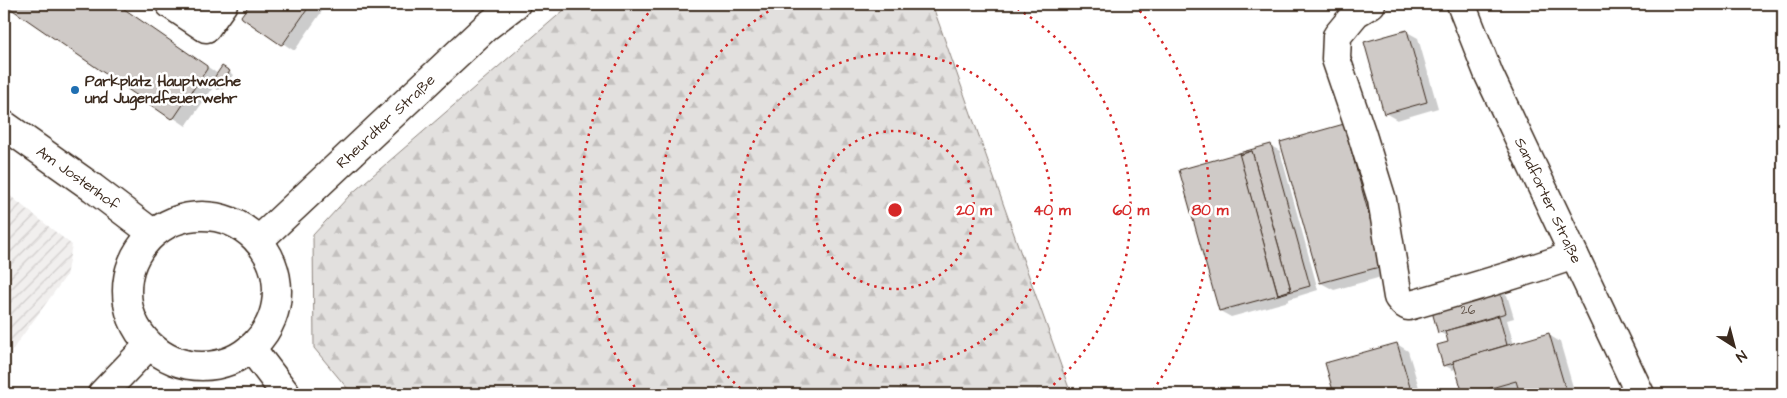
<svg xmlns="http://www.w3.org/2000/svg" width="1787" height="398" font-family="'Architects Daughter',sans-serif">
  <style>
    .industrial { fill: url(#industrial-furrows) }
    .forest { fill: url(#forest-firs); stroke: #8e857e }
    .shadow { fill: #0003 }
    .building { fill: #cfcac7; stroke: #3b2a1e }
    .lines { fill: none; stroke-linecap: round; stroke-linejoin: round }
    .minor-casing { stroke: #3b2a1e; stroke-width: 31 }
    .major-casing { stroke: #3b2a1e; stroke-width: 31 }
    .minor { stroke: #fff; stroke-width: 28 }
    .major { stroke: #fff; stroke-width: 28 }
    .ring { fill: none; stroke: #d62828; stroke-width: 2.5; stroke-dasharray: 2.5 5 }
    .poi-dot { fill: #1f6fb2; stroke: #fff; stroke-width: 2 }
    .labels { text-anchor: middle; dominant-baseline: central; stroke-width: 5; stroke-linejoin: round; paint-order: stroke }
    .number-label { font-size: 12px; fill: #605248 }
    .poi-label { font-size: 15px; font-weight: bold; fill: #3b2a1e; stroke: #fff; text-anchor: start }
    .street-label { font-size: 15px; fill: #3b2a1e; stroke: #fff }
    .centre { fill: #d62828; stroke: #fff; stroke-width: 2.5 }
    .ring-label { font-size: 15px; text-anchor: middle; font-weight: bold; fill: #d62828; stroke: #fff; stroke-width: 5; stroke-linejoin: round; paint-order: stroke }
  </style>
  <defs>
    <pattern id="industrial-furrows" width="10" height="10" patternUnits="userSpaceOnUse" patternTransform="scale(1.25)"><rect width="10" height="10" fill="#f1efee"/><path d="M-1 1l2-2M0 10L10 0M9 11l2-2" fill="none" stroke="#d0cdcc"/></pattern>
    <pattern id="forest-firs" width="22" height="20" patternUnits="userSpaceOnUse" patternTransform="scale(1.25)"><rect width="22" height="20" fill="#e2e0de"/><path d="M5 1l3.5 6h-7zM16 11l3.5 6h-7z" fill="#c3c0be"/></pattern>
  </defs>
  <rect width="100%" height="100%" fill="#fff"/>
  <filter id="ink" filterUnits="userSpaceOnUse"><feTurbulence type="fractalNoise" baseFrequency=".02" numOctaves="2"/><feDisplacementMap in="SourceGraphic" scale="10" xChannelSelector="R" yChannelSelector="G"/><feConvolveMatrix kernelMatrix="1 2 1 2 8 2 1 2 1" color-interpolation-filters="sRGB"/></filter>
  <g filter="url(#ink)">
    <!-- industrial -->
    <polygon class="industrial" points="4,191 72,245 66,276 4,361"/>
    <!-- forest -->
    <polygon class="forest" points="571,4 932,4 1071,394 352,394 314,348 313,235 350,195"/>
    <!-- shadow -->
    <g class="shadow">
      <polygon points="5,4 117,4 218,74 227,70 233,75 222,90 215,85 186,126"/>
      <polygon points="250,4 327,4 295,50 293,50 242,16"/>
      <polygon points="1407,32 1418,38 1438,108 1397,120 1385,113"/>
      <polygon points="1344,126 1357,133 1396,273 1334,290 1321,283"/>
      <polygon points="1271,146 1280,151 1318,290 1289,299 1289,301 1231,317 1220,311"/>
      <polygon points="1498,290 1507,295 1514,318 1507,320 1514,345 1549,335 1560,342 1575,394 1521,394 1520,390 1504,394 1464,394 1457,368 1453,370 1444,365 1450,343 1448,337 1439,332"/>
      <polygon points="1397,344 1408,351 1421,394 1335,394 1327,364"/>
    </g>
    <!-- building -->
    <g class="building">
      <polygon points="4,4 117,4 207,66 207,69 174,118 171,119"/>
      <polygon points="250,4 311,4 283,44 281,45 242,18 241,16"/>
      <polygon points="1407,30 1427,102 1384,114 1364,42"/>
      <polygon points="222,66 230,71 218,89 210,84"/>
      <polygon points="1344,124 1383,266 1320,283 1280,142"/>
      <polygon points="1271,144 1310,286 1278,295 1278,294 1291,290 1252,151 1239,155 1239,153"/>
      <polygon points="1252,151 1291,290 1278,294 1239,155"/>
      <polygon points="1239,153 1278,295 1219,311 1179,170"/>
      <polygon points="1499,289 1506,313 1438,333 1431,308"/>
      <polygon points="1499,316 1507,345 1453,361 1454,363 1443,366 1437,345 1448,342 1445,331"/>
      <polygon points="1549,333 1567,394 1520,394 1516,381 1470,394 1463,394 1453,361"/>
      <polygon points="1397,343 1412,394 1334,394 1325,363"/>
    </g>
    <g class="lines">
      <!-- minor casing -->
      <g class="minor-casing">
        <g id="minor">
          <polyline points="170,4 206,28 223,4"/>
          <path d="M1371,4L1356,13L1337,36L1336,59L1362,135L1382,200L1398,297L1403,303L1408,306C1464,290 1520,274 1574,255"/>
          <path id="s1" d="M1461,4L1489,75L1640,394"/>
          <path id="s2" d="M4,125L93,188L151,232"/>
          <polyline points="251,348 286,394"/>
        </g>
      </g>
      <!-- major casing -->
      <g class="major-casing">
        <g id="major">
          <circle cx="202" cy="291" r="75"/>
          <path id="s3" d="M258,241L486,27L516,4"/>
          <polyline points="102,394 149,345"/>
        </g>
      </g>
      <!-- minor -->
      <use href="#minor" class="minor"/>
      <!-- major -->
      <use href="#major" class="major"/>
    </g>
  </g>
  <!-- distance rings -->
  <g class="ring">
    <circle cx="895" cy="210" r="79"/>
    <circle cx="895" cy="210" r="157"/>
    <path d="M746 393A236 236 0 0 1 779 5M1011 5A236 236 0 0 1 1044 393"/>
    <path d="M639 393A315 315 0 0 1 655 5M1135 5A315 315 0 0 1 1151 393"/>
  </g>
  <!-- markers -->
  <circle class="poi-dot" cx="75" cy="90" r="5"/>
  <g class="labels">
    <!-- number labels -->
    <g class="number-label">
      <text x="1468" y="310">26</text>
    </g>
    <!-- poi labels -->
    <g class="poi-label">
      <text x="85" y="81">Parkplatz Hauptwache<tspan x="85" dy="17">und Jugendfeuerwehr</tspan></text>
    </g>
    <!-- street labels -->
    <g class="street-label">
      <text stroke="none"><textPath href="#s3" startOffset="175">Rheurdter Straße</textPath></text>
      <text stroke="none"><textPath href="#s2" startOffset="91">Am Jostenhof</textPath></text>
      <text stroke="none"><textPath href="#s1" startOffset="215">Sandforter Straße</textPath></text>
    </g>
  </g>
  <circle cx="895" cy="210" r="8" class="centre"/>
  <g class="ring-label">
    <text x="974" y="215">20 m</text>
    <text x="1052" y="215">40 m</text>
    <text x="1131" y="215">60 m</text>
    <text x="1210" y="215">80 m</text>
  </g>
  <!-- margin -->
  <rect width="1787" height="398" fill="none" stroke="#fff" stroke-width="20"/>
  <rect x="10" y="10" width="1767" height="378" fill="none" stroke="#3b2a1e" stroke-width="2" filter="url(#ink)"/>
  <!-- north arrow -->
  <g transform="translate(1734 346) rotate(144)" stroke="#ffffff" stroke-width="4" paint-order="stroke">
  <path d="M0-4L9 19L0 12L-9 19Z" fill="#3b2a1e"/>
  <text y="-8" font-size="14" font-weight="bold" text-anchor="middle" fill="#3b2a1e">N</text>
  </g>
</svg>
